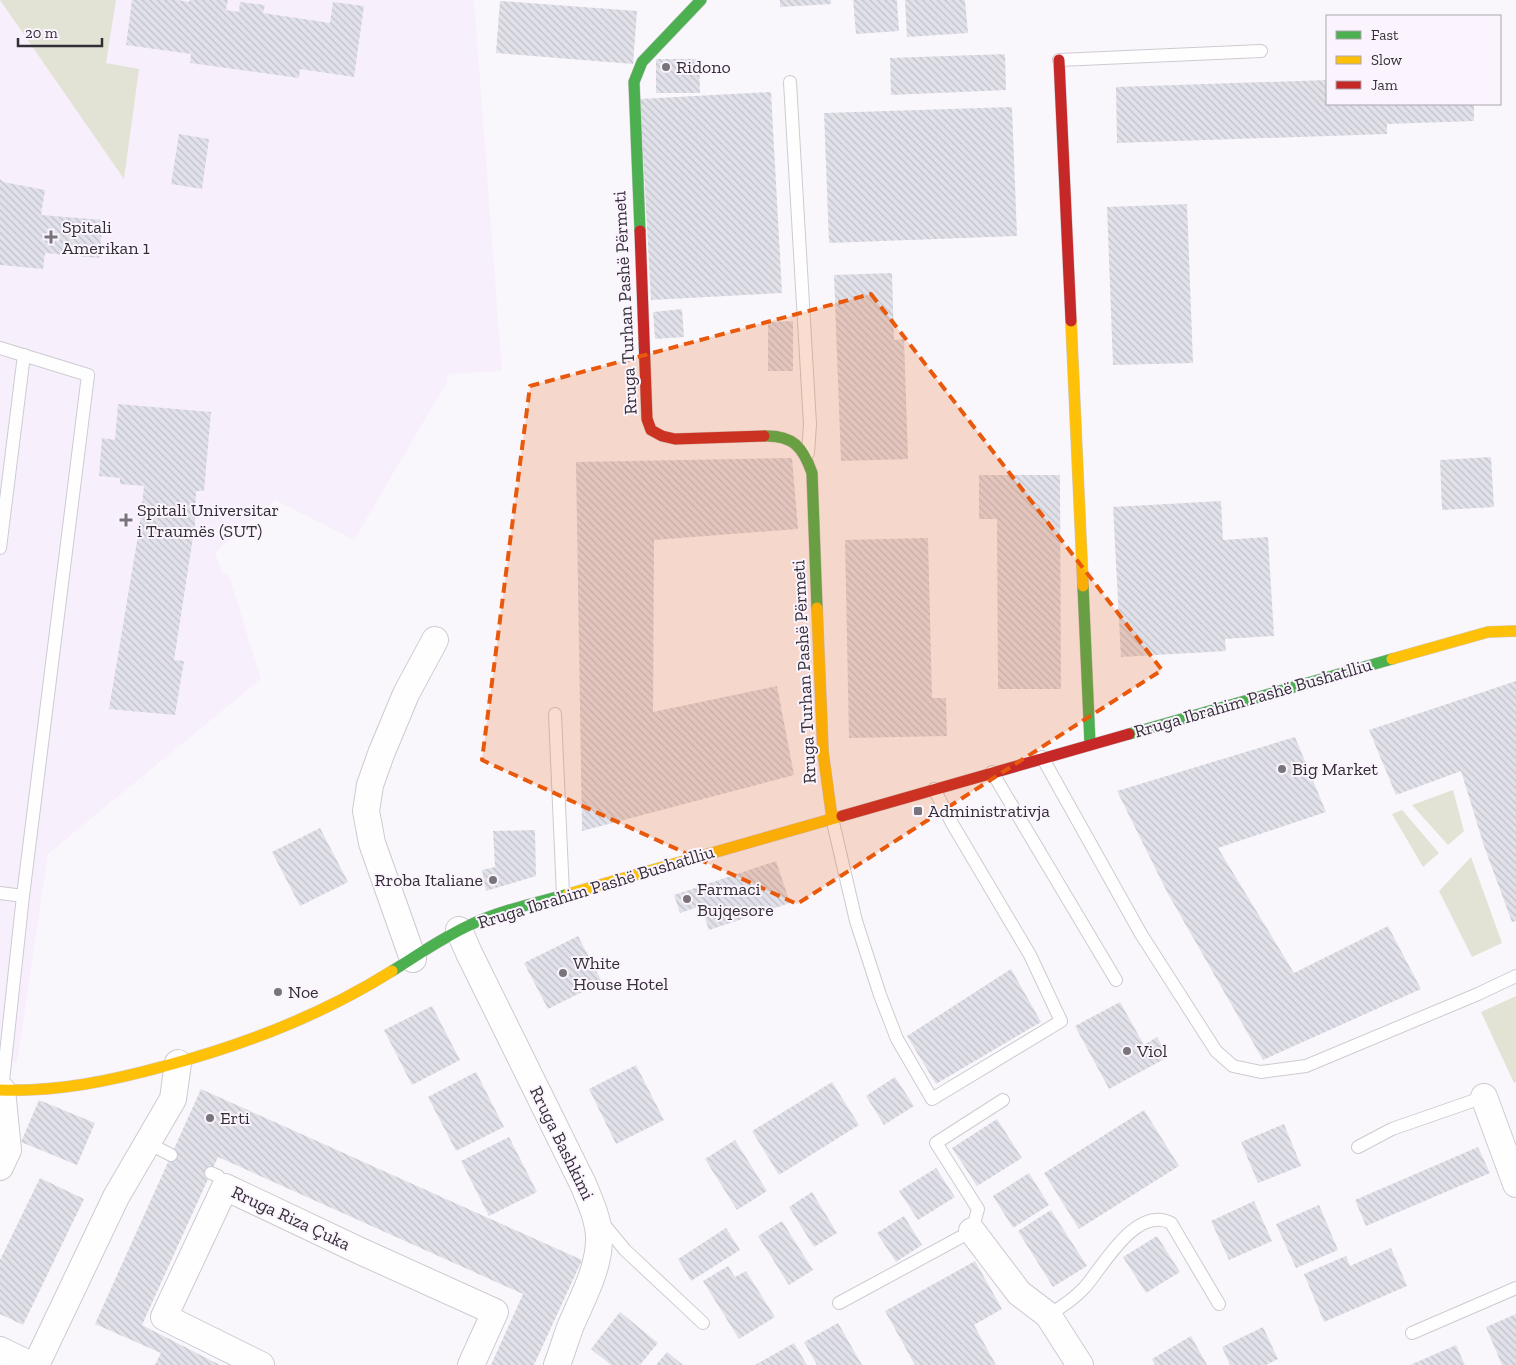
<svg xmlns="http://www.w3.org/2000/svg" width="1516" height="1365" font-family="'Zilla Slab',serif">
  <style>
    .built { fill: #f8effc }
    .green { fill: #e3e3d5 }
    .building { fill: url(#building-back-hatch) }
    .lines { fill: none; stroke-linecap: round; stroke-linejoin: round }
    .lane-casing { stroke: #cecbd0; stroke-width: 14 }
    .street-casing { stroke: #cecbd0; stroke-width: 28 }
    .fast-casing { stroke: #cecbd0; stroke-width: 12 }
    .slow-casing { stroke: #cecbd0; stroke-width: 12 }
    .jam-casing { stroke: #cecbd0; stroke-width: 12 }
    .lane { stroke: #fefeff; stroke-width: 12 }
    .street { stroke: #fefeff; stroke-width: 26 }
    .fast { stroke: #4caf50; stroke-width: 11 }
    .slow { stroke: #ffc107; stroke-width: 11 }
    .jam { stroke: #c62828; stroke-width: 11 }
    .marked { fill: #e8590c; fill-opacity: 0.2; stroke: #e8590c; stroke-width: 4; stroke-dasharray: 10 6; stroke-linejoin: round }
    .poi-dot { fill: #79747b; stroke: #fbf4ff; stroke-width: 2 }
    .labels { text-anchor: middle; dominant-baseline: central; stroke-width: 4; stroke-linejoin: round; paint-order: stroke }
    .poi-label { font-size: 18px; fill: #332e35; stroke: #fbf4ff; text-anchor: start }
    .street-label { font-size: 18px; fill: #332e35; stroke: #fbf4ff }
  </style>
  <defs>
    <pattern id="building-back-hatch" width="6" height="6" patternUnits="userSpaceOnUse" patternTransform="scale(1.25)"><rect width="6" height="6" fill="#e1e1ea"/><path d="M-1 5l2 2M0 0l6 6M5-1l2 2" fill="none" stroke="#c2c1c9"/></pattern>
  </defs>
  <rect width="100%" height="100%" fill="#faf7fc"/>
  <!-- built -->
  <polygon class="built" points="0,0 474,0 502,371 448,374 447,382 354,540 275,500 215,553 223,574 229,575 261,679 48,854 17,1063 0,1062"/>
  <!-- green -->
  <g class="green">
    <polygon points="0,0 116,0 106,63 139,69 124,179"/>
    <polygon points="1453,790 1464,831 1448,845 1412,805"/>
    <polygon points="1402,810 1439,853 1423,867 1392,814"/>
    <polygon points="1471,857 1502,943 1472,957 1439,891"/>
    <polygon points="1516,996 1516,1082 1514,1083 1481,1012"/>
  </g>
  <!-- building -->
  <g class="building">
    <polygon points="132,0 177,0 189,2 190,0 228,0 226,10 239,12 240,2 265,5 263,13 330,23 333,2 364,6 354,77 300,69 299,78 190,63 191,54 126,45"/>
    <polygon points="780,0 831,0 831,4 780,7"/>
    <polygon points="853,0 897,0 899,31 856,34"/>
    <polygon points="905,0 965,0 968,33 907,37"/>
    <polygon points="500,1 637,11 633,64 496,53"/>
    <polygon points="1005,54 1006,90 891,95 890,58"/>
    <polygon points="656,59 699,59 700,93 656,93"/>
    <polygon points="1327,80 1327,104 1474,104 1474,121 1387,124 1387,134 1117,143 1116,87"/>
    <polygon points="771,92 782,293 651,300 640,99"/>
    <polygon points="1012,107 1017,236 829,243 824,113"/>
    <polygon points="179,134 209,139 202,189 171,184"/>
    <polygon points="0,179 3,182 45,190 41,215 103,220 99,258 45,253 43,269 0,265"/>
    <polygon points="1187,204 1193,363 1113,365 1107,207"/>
    <polygon points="892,273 894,340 904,339 908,459 841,461 834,275"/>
    <polygon points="682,309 684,337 655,339 653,312"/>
    <polygon points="793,321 793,371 768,371 768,322"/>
    <polygon points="118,404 211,412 204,491 196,491 195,524 174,660 184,661 175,715 109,709 139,529 144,486 120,484 120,478 99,476 102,438 115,440"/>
    <polygon points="1491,457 1494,507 1442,510 1440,460"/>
    <polygon points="792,458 798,529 654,540 653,712 777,686 794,775 582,831 576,462"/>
    <polygon points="979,475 1060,475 1061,689 998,689 997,519 979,519"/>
    <polygon points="1221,501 1223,540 1268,537 1274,636 1225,639 1226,651 1121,657 1113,507"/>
    <polygon points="928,538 932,698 946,698 947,736 849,738 845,540"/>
    <polygon points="1516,681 1516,921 1512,922 1484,846 1461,771 1396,795 1369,730"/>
    <polygon points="1295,737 1326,812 1218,848 1294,973 1388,926 1421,989 1263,1060 1167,892 1117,791"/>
    <polygon points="320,828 348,882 300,906 272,852"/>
    <polygon points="535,830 536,876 486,891 482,870 495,867 493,831"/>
    <polygon points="776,861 790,903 709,930 701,906 680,913 674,895"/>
    <polygon points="578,936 602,982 548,1009 524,963"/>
    <polygon points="1011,969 1041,1022 936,1084 907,1036"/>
    <polygon points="1120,1002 1144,1045 1157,1037 1168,1057 1109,1089 1075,1026"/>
    <polygon points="432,1006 460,1060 412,1085 384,1030"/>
    <polygon points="636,1065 664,1120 616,1144 589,1089"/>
    <polygon points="476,1072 504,1127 456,1151 428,1097"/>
    <polygon points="895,1077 914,1106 884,1125 866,1096"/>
    <polygon points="832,1082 859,1125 779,1175 752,1131"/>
    <polygon points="201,1089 582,1260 534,1365 491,1365 523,1294 218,1157 142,1325 220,1365 155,1365 161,1353 95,1324"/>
    <polygon points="39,1100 95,1123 77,1165 21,1142"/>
    <polygon points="1144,1110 1179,1166 1079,1229 1044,1173"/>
    <polygon points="997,1119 1022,1158 977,1186 952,1148"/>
    <polygon points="1284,1124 1301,1166 1258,1183 1241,1142"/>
    <polygon points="509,1137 537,1192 489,1216 461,1161"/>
    <polygon points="735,1140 767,1191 737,1210 705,1159"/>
    <polygon points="1478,1147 1490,1173 1366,1226 1355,1200"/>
    <polygon points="936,1168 955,1197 918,1220 899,1191"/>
    <polygon points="1029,1173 1049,1205 1013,1228 993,1196"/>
    <polygon points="40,1178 84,1199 23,1325 0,1314 0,1260"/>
    <polygon points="812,1192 837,1233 814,1247 789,1207"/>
    <polygon points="1254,1201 1272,1241 1229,1260 1211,1221"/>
    <polygon points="1319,1205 1338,1250 1296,1268 1276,1224"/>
    <polygon points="1051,1210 1087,1266 1053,1287 1018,1231"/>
    <polygon points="904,1216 922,1245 896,1262 877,1233"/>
    <polygon points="782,1221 813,1270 789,1285 758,1236"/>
    <polygon points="726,1228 740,1250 691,1281 678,1259"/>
    <polygon points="1157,1236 1180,1272 1146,1293 1123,1257"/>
    <polygon points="1391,1248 1407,1286 1324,1322 1304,1274 1346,1256 1350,1266"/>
    <polygon points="975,1261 1002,1309 974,1325 996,1365 915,1365 885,1311"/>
    <polygon points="728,1266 735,1277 746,1271 775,1317 739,1339 703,1281"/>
    <polygon points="620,1312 658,1343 640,1365 611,1365 591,1349"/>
    <polygon points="1516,1314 1516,1365 1502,1365 1486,1327"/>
    <polygon points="838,1323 862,1365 817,1365 804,1342"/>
    <polygon points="1263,1327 1278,1359 1266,1365 1230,1365 1222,1347"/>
    <polygon points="1191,1336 1207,1365 1155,1365 1152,1359"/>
    <polygon points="794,1343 807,1365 755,1365"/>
    <polygon points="1456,1345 1465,1365 1410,1365"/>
    <polygon points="667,1352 683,1365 656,1365"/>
  </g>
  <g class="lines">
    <!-- lane casing -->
    <g class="lane-casing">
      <g id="lane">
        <polyline points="1059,60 1261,51"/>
        <polyline points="790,82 810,424 808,453"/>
        <polyline points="0,348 88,375 23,896 2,1090"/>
        <polyline points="0,548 24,355"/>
        <polyline points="555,714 563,895"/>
        <polyline points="1042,757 1141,934 1216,1051 1233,1066 1261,1072 1306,1066 1478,994 1516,976"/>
        <polyline points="992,772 1116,980"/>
        <polyline points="832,818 856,921 880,995 897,1039 932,1099 1061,1021 1030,955 953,825 934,789"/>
        <polyline points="0,893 23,896"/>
        <polyline points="148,1143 171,1155"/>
        <polyline points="1358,1147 1392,1129 1484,1097"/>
        <polyline points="211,1173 218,1176 225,1187"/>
        <polyline points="602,1222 625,1250 703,1323"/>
        <polyline points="839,1303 972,1231 978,1209 936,1143 1003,1100"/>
        <path d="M1048,1315C1062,1307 1074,1299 1085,1287C1104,1265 1136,1205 1171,1223L1219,1304"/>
        <polyline points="1412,1333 1516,1288"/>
      </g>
    </g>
    <!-- street casing -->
    <g class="street-casing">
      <g id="street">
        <path d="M459,930L469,953L583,1184C590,1201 598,1218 599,1236C600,1267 583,1297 571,1325C566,1338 562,1352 557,1365"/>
        <polyline points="413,959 372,843 366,811 370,785 381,754 406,694 435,640"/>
        <polyline points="1484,1097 1516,1184"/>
        <polyline points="0,1167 8,1150 2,1090"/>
        <polyline points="972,1231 1019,1293 1048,1315 1080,1365"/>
        <polyline points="0,1350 31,1365"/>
        <polyline points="36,1365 116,1197 173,1099 178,1063"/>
        <polyline points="261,1365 164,1317 225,1187 358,1250 495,1312 471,1365"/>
      </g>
    </g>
    <!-- fast casing -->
    <g class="fast-casing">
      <g id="fast">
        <polyline points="640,231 634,82 642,62 701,0"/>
        <path d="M764,436C793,435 803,447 812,473L817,608"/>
        <polyline points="1083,586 1090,744"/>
        <polyline points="1129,734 1392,659"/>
        <path d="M392,971C418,955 443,937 472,924C502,910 536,903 568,894"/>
      </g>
    </g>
    <!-- slow casing -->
    <g class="slow-casing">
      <g id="slow">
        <polyline points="1071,321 1083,586"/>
        <polyline points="817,608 823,752 832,818"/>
        <polyline points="1392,659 1488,632 1516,631"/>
        <polyline points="568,894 842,816"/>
        <path d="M0,1090C57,1092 110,1081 165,1066C244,1045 322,1015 392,971"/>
      </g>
    </g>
    <!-- jam casing -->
    <g class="jam-casing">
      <g id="jam">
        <polyline points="1059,60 1071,321"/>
        <polyline points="640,231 647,419 651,430 662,436 675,439 764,436"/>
        <polyline points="842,816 1129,734"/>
      </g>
    </g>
    <!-- lane -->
    <use href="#lane" class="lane"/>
    <!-- street -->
    <use href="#street" class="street"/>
    <!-- fast -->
    <use href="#fast" class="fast"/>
    <!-- slow -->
    <use href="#slow" class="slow"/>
    <!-- jam -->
    <use href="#jam" class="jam"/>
  </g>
  <!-- marked area -->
  <path class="marked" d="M871,294L1162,670L797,904L482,760L530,386Z"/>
  <!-- markers -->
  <g class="poi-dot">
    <circle cx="666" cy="67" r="5"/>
    <path d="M48.5 229.5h5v5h5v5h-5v5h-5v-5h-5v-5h5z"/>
    <path d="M123.5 512.5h5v5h5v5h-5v5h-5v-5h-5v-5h5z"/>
    <circle cx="1282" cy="769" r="5"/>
    <rect x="913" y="806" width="10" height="10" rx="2.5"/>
    <circle cx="493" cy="880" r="5"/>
    <circle cx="687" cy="899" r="5"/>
    <circle cx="563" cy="973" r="5"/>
    <circle cx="278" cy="992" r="5"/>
    <circle cx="1127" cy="1051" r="5"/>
    <circle cx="210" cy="1118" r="5"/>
  </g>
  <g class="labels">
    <!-- poi labels -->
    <g class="poi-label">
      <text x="676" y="67">Ridono</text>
      <text x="62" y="227">Spitali<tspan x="62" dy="21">Amerikan 1</tspan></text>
      <text x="137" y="510">Spitali Universitar<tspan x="137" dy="21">i Traumës (SUT)</tspan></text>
      <text x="1292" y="769">Big Market</text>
      <text x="928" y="811">Administrativja</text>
      <text x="483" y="880" text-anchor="end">Rroba Italiane</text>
      <text x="697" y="889">Farmaci<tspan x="697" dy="21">Bujqesore</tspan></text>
      <text x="573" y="963">White<tspan x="573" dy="21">House Hotel</tspan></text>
      <text x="288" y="992">Noe</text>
      <text x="1137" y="1051">Viol</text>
      <text x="220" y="1118">Erti</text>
    </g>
    <!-- street labels -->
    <g class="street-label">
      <text transform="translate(625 303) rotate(-93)">Rruga Turhan Pashë Përmeti</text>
      <text transform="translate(804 672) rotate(-93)">Rruga Turhan Pashë Përmeti</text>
      <text transform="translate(1253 698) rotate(-16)">Rruga Ibrahim Pashë Bushatlliu</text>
      <text transform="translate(596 887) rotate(-17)">Rruga Ibrahim Pashë Bushatlliu</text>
      <text transform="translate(562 1143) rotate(64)">Rruga Bashkimi</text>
      <text transform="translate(291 1218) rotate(25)">Rruga Riza Çuka</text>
    </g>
  </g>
  <!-- legend -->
  <rect x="1326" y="15" width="175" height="90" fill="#fbf4ff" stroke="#aba5ae"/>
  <rect x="1336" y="31" width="25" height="8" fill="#4caf50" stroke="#aba5ae"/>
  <text x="1371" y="40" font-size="15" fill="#332e35">Fast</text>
  <rect x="1336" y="56" width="25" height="8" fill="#ffc107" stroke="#aba5ae"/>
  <text x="1371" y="65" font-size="15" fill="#332e35">Slow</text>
  <rect x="1336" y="81" width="25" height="8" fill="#c62828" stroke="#aba5ae"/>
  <text x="1371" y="90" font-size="15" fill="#332e35">Jam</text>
  <!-- scale -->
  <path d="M18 38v8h84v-8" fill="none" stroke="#332e35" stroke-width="2.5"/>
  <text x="25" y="38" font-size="15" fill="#332e35" stroke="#fbf4ff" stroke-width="4" paint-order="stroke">20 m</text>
</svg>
